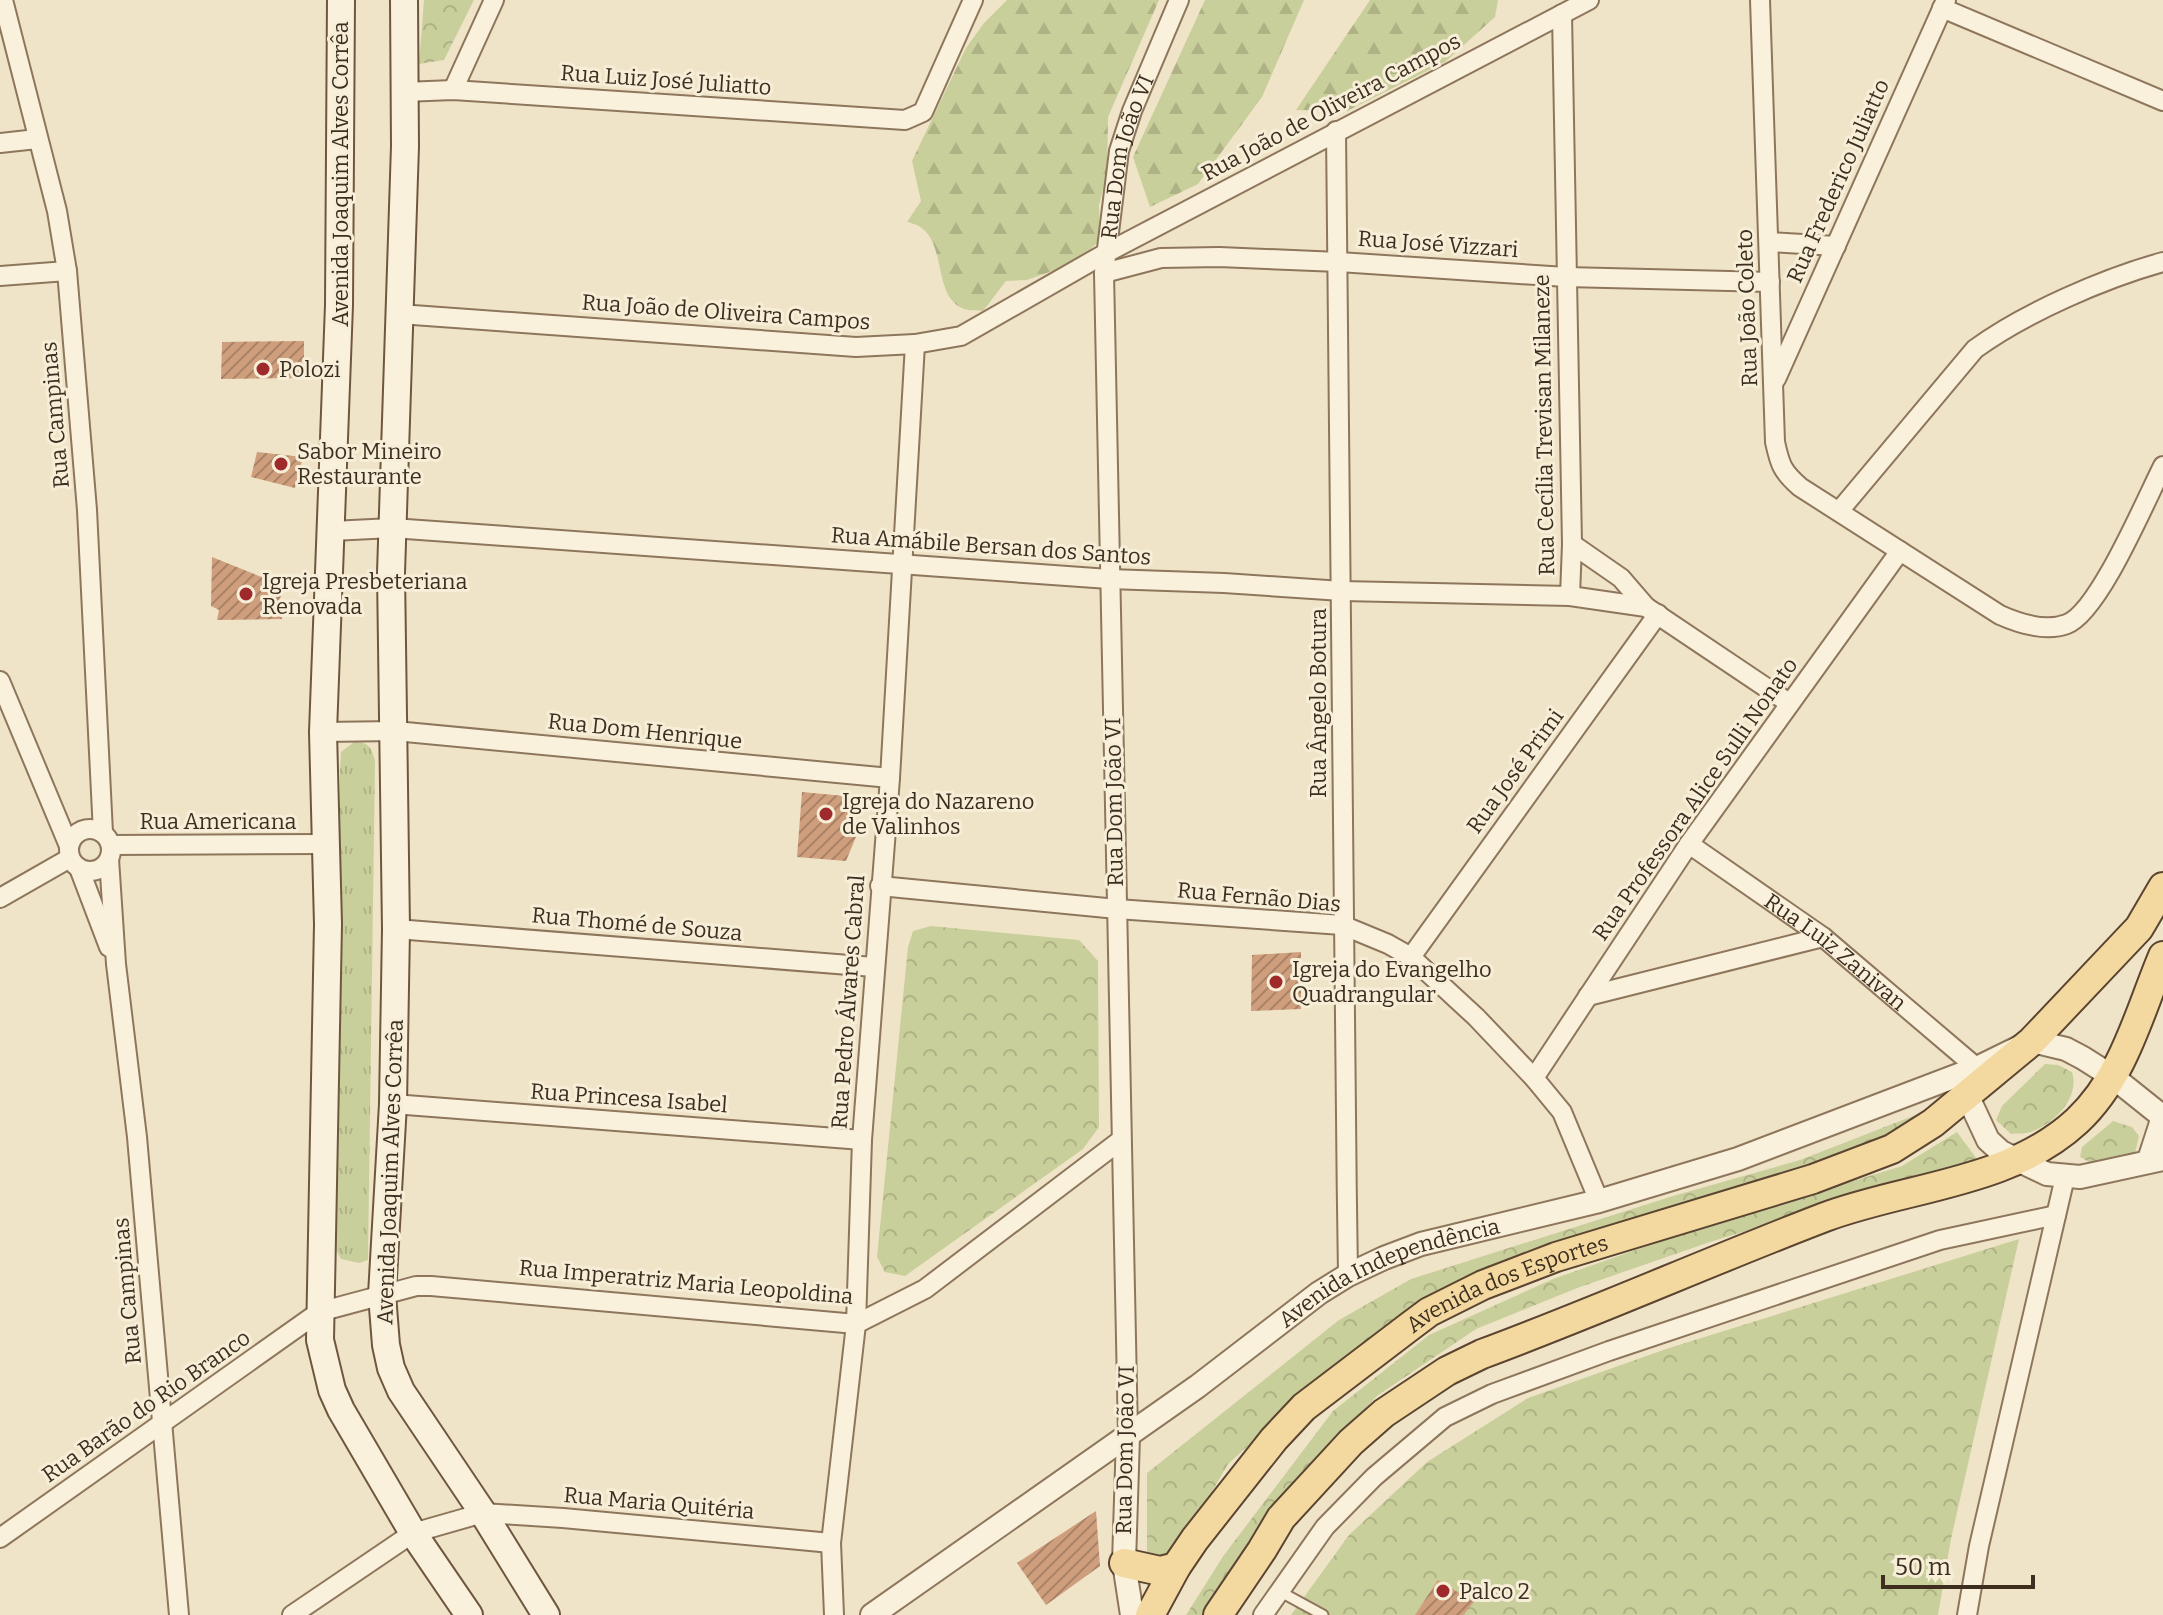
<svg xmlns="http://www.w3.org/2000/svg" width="2163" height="1615" font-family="Bitter,serif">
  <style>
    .grass { fill: url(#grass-tufts) }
    .forest { fill: url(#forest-firs) }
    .park { fill: url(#park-crowns) }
    .building { fill: url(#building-hatch) }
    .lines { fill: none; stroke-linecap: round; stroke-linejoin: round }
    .service-casing { stroke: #8d765c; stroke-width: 13 }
    .minor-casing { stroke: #8d765c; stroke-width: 22 }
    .tertiary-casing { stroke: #8d765c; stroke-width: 26 }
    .secondary-casing { stroke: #6f573f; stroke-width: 30 }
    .primary-casing { stroke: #5b4430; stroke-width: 32 }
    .service { stroke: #faf1dc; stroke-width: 9 }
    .minor { stroke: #faf1dc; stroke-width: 18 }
    .tertiary { stroke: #faf1dc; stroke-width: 22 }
    .secondary { stroke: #faf1dc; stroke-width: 26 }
    .primary { stroke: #f3d9a0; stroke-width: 28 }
    .poi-dot { fill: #9e2a2b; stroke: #f7eed8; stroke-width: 3 }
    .labels { text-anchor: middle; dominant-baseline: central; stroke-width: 6; stroke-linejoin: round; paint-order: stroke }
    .street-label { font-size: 22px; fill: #3d2e20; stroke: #f7eed8 }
    .poi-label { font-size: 22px; fill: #3d2e20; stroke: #f7eed8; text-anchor: start }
  </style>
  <defs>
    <pattern id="grass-tufts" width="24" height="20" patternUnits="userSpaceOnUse" patternTransform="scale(2)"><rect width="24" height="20" fill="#c9cf9b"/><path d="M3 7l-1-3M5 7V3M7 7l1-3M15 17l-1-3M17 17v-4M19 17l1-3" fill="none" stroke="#aeb285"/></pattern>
    <pattern id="forest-firs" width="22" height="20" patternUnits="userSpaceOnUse" patternTransform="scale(2)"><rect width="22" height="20" fill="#c9cf9b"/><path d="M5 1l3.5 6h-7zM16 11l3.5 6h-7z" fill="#aeb285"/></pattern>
    <pattern id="park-crowns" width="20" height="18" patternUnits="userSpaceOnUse" patternTransform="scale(2)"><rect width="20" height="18" fill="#c9cf9b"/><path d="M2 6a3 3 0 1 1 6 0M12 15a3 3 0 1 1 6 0" fill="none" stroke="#aeb285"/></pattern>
    <pattern id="building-hatch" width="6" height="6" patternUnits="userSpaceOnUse" patternTransform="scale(2)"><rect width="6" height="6" fill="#cf9f7d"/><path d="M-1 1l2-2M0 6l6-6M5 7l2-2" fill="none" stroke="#a98266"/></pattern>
  </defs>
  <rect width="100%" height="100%" fill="#f0e4c8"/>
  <!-- grass -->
  <path class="grass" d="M354,742C368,741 372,748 375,761L368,1260L359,1263L341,1259L336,1250L340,770L341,752Z"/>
  <!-- forest -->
  <g class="forest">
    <path d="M1007,0H1159L1108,117L1107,174L1099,205L1100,240L1077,262L1027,280L1006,281L983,311C978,310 969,311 964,309C928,295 952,230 907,222L921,201L912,161L966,48L984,23Z"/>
    <polygon points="1205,0 1304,0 1262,97 1198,184 1150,207 1133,157"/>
    <polygon points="1370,0 1498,0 1495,17 1445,62 1347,111 1296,110"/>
  </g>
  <!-- park -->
  <g class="park">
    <polygon points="424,0 474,0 444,60 419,64"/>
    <polygon points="931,926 1079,940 1098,961 1099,1127 1083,1149 905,1276 885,1272 877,1257 908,947 913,931"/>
    <path d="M2045,1064L2058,1065L2072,1072C2080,1098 2055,1123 2031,1132C2025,1134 2017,1133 2011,1134L1996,1120L2002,1106Z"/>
    <polygon points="1936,1107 1889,1140 1484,1271 1289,1409 1228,1464 1173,1559 1147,1558 1147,1473 1339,1320 1411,1279 1673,1196 1800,1160"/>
    <polygon points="2113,1121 2132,1127 2139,1136 2135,1153 2091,1163 2080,1157 2082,1147"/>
    <polygon points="1957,1132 1985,1170 1830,1205 1710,1242 1580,1287 1476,1329 1377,1396 1291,1487 1236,1564 1207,1615 1186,1615 1224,1555 1333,1411 1429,1335 1553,1279 1701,1227 1902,1166"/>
    <polygon points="2019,1239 1951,1539 1938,1615 1291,1615 1349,1535 1427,1462 1528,1398 1666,1349"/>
  </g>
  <!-- building -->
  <g class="building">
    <polygon points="304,341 304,378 221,379 222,342"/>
    <polygon points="257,452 303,457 295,488 251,477"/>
    <polygon points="212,557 284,586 279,602 282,619 217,620 219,610 211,606"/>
    <polygon points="802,792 845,796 858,832 846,861 797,857"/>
    <polygon points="1301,952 1301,1009 1251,1011 1252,955"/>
    <polygon points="1096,1511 1100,1566 1046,1605 1017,1563"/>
    <polygon points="1438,1580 1474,1602 1463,1615 1415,1615"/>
  </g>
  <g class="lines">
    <!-- service casing -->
    <g class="service-casing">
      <polyline id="service" points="1279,1591 1323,1615"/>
    </g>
    <!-- minor casing -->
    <g class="minor-casing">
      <g id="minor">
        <polyline points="3,0 57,211 67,271 87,510 103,833"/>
        <path d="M1760,0L1775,442C1780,465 1782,471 1800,487L2000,615C2018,623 2046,632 2067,624C2099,612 2146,499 2163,466"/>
        <polyline points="1942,8 2163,101"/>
        <polyline points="1562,14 1572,544 1570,596"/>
        <polyline points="453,90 494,0"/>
        <polyline points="404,92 453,90 905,120 923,112 973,0"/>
        <path d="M1336,131C1343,513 1342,894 1348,1275"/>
        <polyline points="0,143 37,139"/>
        <polyline points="1769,242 1836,246"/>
        <polyline points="1104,273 1161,258 1219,257 1339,262 1566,277 1770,282"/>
        <polyline points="0,276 67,271"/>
        <polyline points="399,314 856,347 915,344 961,336 1106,253 1589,0"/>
        <polyline points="1776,379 1946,0"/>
        <path d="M1840,510L1975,349C2024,313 2105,278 2163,262"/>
        <polyline points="332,531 392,528 1109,579 1224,583 1342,591 1570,596 1646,607 1789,703"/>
        <polyline points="1572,544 1621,578 1646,607"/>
        <polyline points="0,681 69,846"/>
        <polyline points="323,732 395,731 890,778"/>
        <circle cx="90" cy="850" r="21"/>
        <path id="s1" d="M1689,844L1823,937L1977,1068"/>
        <polyline points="111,845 325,844"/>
        <polyline points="109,859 116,964 137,1137 179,1615"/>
        <polyline points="79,868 109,947"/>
        <polyline points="880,886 1117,909 1342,925 1388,944 1411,957 1476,1017 1534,1078 1562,1112 1599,1201"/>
        <polyline points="0,898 70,858"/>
        <polyline points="396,929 874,967"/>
        <polyline points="1411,957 1658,614"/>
        <polyline points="1588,996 1823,937"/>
        <polyline points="1534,1078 1689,844 1900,551"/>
        <polyline points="393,1104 862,1140"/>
        <path id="s2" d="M1128,1436L1104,273L1119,151L1132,111L1179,0"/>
        <polyline points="0,1538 319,1312 416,1286 431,1286 856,1324 925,1289 1121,1140"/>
        <polyline points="292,1615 413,1533 483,1513 563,1518 831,1543"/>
        <polyline points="834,1615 831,1543 856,1324 862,1140 890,778 915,344"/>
        <polyline points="1263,1615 1325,1527 1374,1477 1445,1417 1492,1394 1609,1351 1940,1240 2056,1215"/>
        <polyline points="1967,1615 1979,1546 2065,1177"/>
      </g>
    </g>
    <!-- tertiary casing -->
    <g class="tertiary-casing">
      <g id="tertiary">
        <polyline points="1972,1081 1967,1095 1988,1140 2001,1152 2047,1174 2080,1177 2163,1159"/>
        <polyline points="2149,1160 2163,1117"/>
        <polyline points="1128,1436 1124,1563 1132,1615"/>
        <path id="s3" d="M872,1615L1198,1386L1319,1293L1348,1275L1384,1258L1421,1244L1599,1201L1738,1159L1977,1068L2032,1041L2066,1049L2083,1058L2113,1077L2163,1117"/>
      </g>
    </g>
    <!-- secondary casing -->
    <g class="secondary-casing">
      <g id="secondary">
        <polyline points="341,0 339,305 323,732 328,924 320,1340 332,1390 341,1410 413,1533 469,1615"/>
        <polyline points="404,0 405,146 391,573 396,929 393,1104 382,1295 386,1345 391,1368 401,1391 483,1513 546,1615"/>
      </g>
    </g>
    <!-- primary casing -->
    <g class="primary-casing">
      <g id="primary">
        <polyline points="1124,1563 1160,1571 1176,1567"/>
        <path id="s4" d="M1150,1615L1176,1567L1195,1539L1274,1439L1304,1407L1409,1327L1429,1312L1483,1285L1556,1257L1813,1179L1892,1149L1933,1123L2032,1041L2139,928L2163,887"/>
        <path d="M1218,1615L1262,1550L1281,1518L1351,1442L1384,1413L1447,1371L1482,1354C1598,1311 1710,1261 1825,1217C1908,1186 2009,1184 2077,1121C2124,1077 2139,1013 2163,956"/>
      </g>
    </g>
    <!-- service -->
    <use href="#service" class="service"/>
    <!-- minor -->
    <use href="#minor" class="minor"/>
    <!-- tertiary -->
    <use href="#tertiary" class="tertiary"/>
    <!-- secondary -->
    <use href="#secondary" class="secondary"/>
    <!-- primary -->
    <use href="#primary" class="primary"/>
  </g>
  <!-- markers -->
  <g class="poi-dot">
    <circle cx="263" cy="369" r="8"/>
    <circle cx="281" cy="464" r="8"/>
    <circle cx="246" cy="594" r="8"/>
    <circle cx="826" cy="814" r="8"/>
    <circle cx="1276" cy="982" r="8"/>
    <circle cx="1443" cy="1591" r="8"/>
  </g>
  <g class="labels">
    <!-- street labels -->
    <g class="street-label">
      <text transform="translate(666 80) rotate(4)">Rua Luiz José Juliatto</text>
      <text transform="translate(1331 107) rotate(-28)">Rua João de Oliveira Campos</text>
      <text stroke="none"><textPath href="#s2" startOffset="1282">Rua Dom João VI</textPath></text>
      <text transform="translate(340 174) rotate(-90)">Avenida Joaquim Alves Corrêa</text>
      <text transform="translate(1838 181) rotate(-66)">Rua Frederico Juliatto</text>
      <text transform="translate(1438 244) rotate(4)">Rua José Vizzari</text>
      <text transform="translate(1747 308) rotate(-92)">Rua João Coleto</text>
      <text transform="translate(726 312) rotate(4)">Rua João de Oliveira Campos</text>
      <text transform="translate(55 415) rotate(-95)">Rua Campinas</text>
      <text transform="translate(1544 425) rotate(-91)">Rua Cecília Trevisan Milaneze</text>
      <text transform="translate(991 546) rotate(4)">Rua Amábile Bersan dos Santos</text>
      <text transform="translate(1318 703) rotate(-90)">Rua Ângelo Botura</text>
      <text transform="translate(645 731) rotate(6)">Rua Dom Henrique</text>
      <text transform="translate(1515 771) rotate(-54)">Rua José Primi</text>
      <text transform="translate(1695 799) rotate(-55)">Rua Professora Alice Sulli Nonato</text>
      <text transform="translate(1114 802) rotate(-91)">Rua Dom João VI</text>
      <text x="218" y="821">Rua Americana</text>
      <text transform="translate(1259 897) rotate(5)">Rua Fernão Dias</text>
      <text transform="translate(637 924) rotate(5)">Rua Thomé de Souza</text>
      <text stroke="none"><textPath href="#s1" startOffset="182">Rua Luiz Zanivan</textPath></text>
      <text transform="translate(848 1002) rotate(-86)">Rua Pedro Álvares Cabral</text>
      <text transform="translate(629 1098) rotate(4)">Rua Princesa Isabel</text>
      <text transform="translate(390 1172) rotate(-88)">Avenida Joaquim Alves Corrêa</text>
      <text stroke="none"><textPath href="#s3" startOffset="624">Avenida Independência</textPath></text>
      <text transform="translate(686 1282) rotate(5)">Rua Imperatriz Maria Leopoldina</text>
      <text stroke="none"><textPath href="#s4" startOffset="500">Avenida dos Esportes</textPath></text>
      <text transform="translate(127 1291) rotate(-95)">Rua Campinas</text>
      <text transform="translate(146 1406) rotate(-35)">Rua Barão do Rio Branco</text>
      <text transform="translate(1125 1450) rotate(-89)">Rua Dom João VI</text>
      <text transform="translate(659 1503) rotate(5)">Rua Maria Quitéria</text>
    </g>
    <!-- poi labels -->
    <g class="poi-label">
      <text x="279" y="369">Polozi</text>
      <text x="297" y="451">Sabor Mineiro<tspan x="297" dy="25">Restaurante</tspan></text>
      <text x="262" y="581">Igreja Presbeteriana<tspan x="262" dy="25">Renovada</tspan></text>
      <text x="842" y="801">Igreja do Nazareno<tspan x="842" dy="25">de Valinhos</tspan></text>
      <text x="1292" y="969">Igreja do Evangelho<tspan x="1292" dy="25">Quadrangular</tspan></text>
      <text x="1459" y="1591">Palco 2</text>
    </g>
  </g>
  <!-- scale -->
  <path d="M1883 1575v12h150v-12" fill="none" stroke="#3d2e20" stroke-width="4"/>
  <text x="1895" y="1575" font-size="24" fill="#3d2e20" stroke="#f7eed8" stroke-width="6" paint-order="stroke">50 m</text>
</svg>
